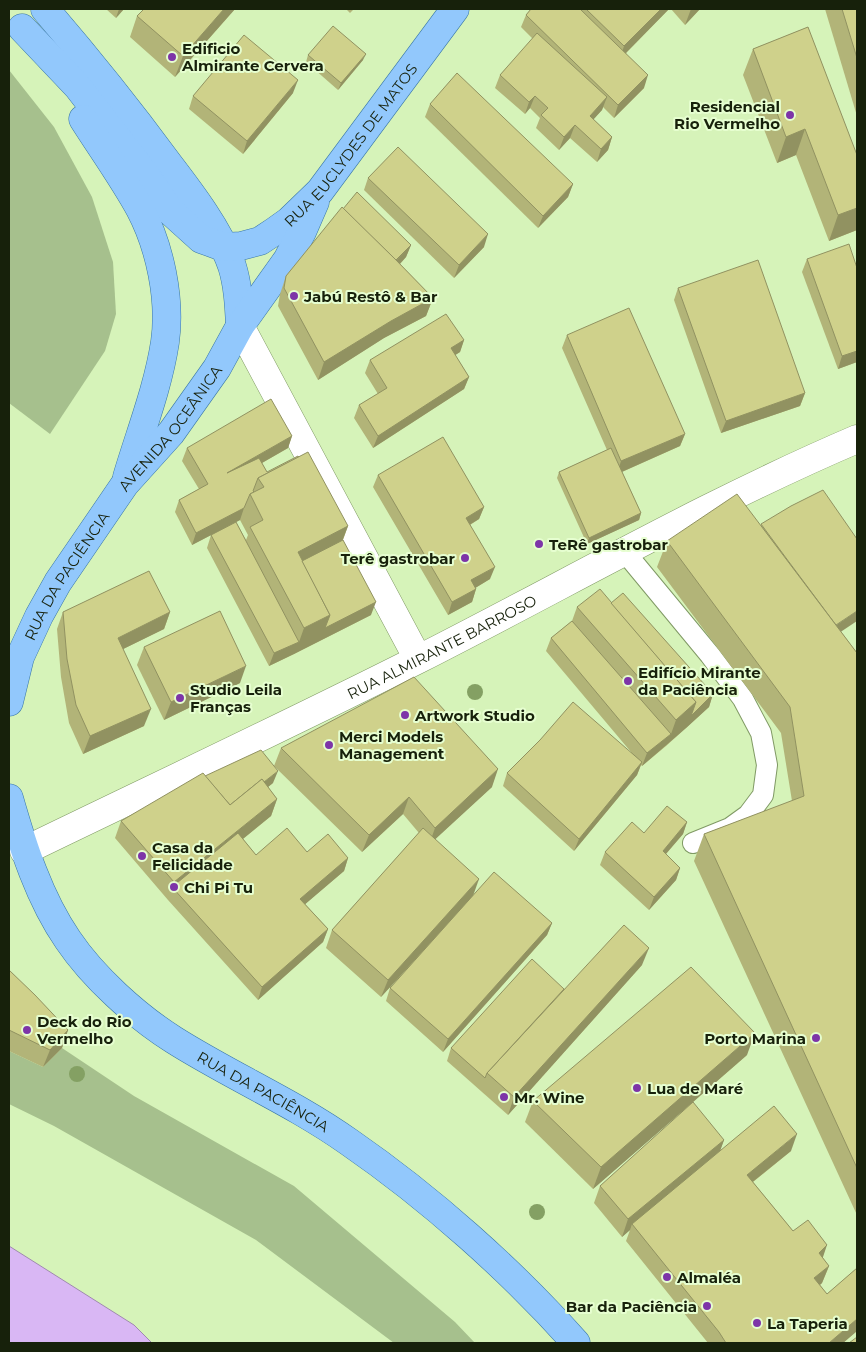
<svg xmlns="http://www.w3.org/2000/svg" width="866" height="1352" font-family="Montserrat,sans-serif">
  <style>
    .green { fill: #a6c08d }
    .water { fill: #d9b7f4; stroke: #9f8aae }
    .lines { fill: none; stroke-linecap: round; stroke-linejoin: round }
    .lane-casing { stroke: #809a65; stroke-width: 22 }
    .street-casing { stroke: #809a65; stroke-width: 29 }
    .primary-casing { stroke: #3876a6; stroke-width: 29 }
    .lane { stroke: #fff; stroke-width: 20 }
    .street { stroke: #fff; stroke-width: 28 }
    .primary { stroke: #92c8fc; stroke-width: 28 }
    .tree { fill: #84a063 }
    .wall { fill: #b2b478; fill-rule: evenodd }
    .shaded-wall { fill: #919261 }
    .building { fill: #cfd18b; stroke: #919261 }
    .poi-dot { fill: #7d35a8; stroke: #e6fed0; stroke-width: 2 }
    .labels { text-anchor: middle; dominant-baseline: central; stroke-width: 4; stroke-linejoin: round; paint-order: stroke }
    .poi-label { font-size: 15px; font-weight: bold; fill: #17210b; stroke: #e6fed0; text-anchor: start }
    .street-label { font-size: 15px; fill: #17210b; stroke: #e6fed0 }
  </style>
  <rect width="100%" height="100%" fill="#d6f3b9"/>
  <!-- green -->
  <g class="green">
    <polygon points="9,70 54,127 92,197 113,262 116,314 105,351 50,434 9,403"/>
    <polygon points="62,1048 134,1096 294,1186 455,1322 475,1343 394,1343 256,1240 54,1126 9,1104 9,1051 43,1067"/>
  </g>
  <!-- water -->
  <polygon class="water" points="9,1246 134,1325 152,1343 9,1343"/>
  <g class="lines">
    <!-- lane casing -->
    <g class="lane-casing">
      <polyline id="lane" points="624,551 710,655 743,699 761,733 767,765 763,795 748,815 730,828 693,843"/>
    </g>
    <!-- street casing -->
    <g class="street-casing">
      <g id="street">
        <polyline points="240,326 418,659"/>
        <path id="s1" d="M24,851C156,787 288,725 419,659C565,585 707,503 857,439"/>
      </g>
    </g>
    <!-- primary casing -->
    <g class="primary-casing">
      <g id="primary">
        <path d="M45,9C88,59 129,110 168,163C191,193 220,231 232,266C238,285 239,306 240,326"/>
        <path id="s2" d="M22,28L77,86L145,174L170,211L201,239L223,247L241,246L260,241L275,231L289,221L320,191L455,9"/>
        <path d="M83,119C102,149 123,178 140,209C160,247 171,299 165,342C158,388 140,433 127,477"/>
        <path id="s3" d="M9,702L20,657L39,616L58,582L125,484L171,433L217,368L240,326L287,260L302,232L315,202"/>
        <path id="s4" d="M9,798C23,847 39,898 68,940C93,977 136,1016 174,1040C231,1076 294,1103 349,1142C430,1198 511,1270 576,1343"/>
      </g>
    </g>
    <!-- lane -->
    <use href="#lane" class="lane"/>
    <!-- street -->
    <use href="#street" class="street"/>
    <!-- primary -->
    <use href="#primary" class="primary"/>
  </g>
  <!-- trees -->
  <g class="tree">
    <circle cx="475" cy="692" r="8"/>
    <circle cx="77" cy="1074" r="8"/>
    <circle cx="537" cy="1212" r="8"/>
  </g>
  <!-- wall -->
  <g class="wall">
    <polygon points="106,9 124,9 116,18"/>
    <polygon points="144,9 235,9 175,77 130,37 137,16"/>
    <polygon points="346,9 354,9 350,13"/>
    <polygon points="531,9 669,9 626,53 644,88 614,118 603,107 602,110 593,119 612,137 608,150 597,162 570,138 559,150 536,128 540,118 530,108 525,114 495,88 500,75 533,39 521,27 526,15"/>
    <polygon points="671,9 700,9 685,25"/>
    <polygon points="825,9 857,9 857,116"/>
    <polygon points="808,27 857,230 829,241 796,155 777,163 743,75 753,49"/>
    <polygon points="308,55 363,60 338,90 306,62"/>
    <polygon points="293,93 243,154 189,109 193,96"/>
    <polygon points="430,104 573,184 568,197 538,228 425,117"/>
    <polygon points="368,178 484,247 454,278 364,190"/>
    <polygon points="343,209 411,245 406,257 400,264 433,298 426,316 384,338 318,380 278,306 280,294 286,276"/>
    <polygon points="807,259 857,268 857,362 838,369 802,272"/>
    <polygon points="678,288 805,393 800,406 721,433 674,300"/>
    <polygon points="567,335 685,434 680,446 622,472 641,513 639,520 587,544 557,478 559,472 607,450 562,348"/>
    <polygon points="464,340 460,352 455,355 469,377 464,389 373,448 354,418 359,405 378,394 365,373 370,360"/>
    <path d="M292,436L288,448L262,463L267,472L348,526L343,540L371,615L294,654L269,666L207,548L211,535L192,545L175,512L179,500L199,489L182,461L187,448ZM240,520L248,535L246,540L236,522Z"/>
    <polygon points="378,475 484,507 479,519 470,525 490,579 475,588 476,589 472,602 448,615 373,487"/>
    <polygon points="761,524 857,653 857,1215 694,861 704,834 792,801 781,733 657,567 667,541 761,525"/>
    <polygon points="611,603 713,694 709,707 686,728 666,746 642,766 641,765 637,775 574,851 503,786 507,773 631,752 546,651 551,638 572,621 577,607"/>
    <polygon points="63,612 170,612 164,629 123,649 144,726 83,754 69,723 61,677 57,629"/>
    <polygon points="144,647 240,683 164,720 137,665"/>
    <polygon points="281,748 492,787 435,839 473,895 552,923 547,935 443,1052 386,1001 390,988 424,950 381,997 326,948 332,930 419,833 403,814 362,852 274,766"/>
    <polygon points="273,783 268,787 277,799 271,816 243,839 256,855 307,852 348,858 344,871 305,904 328,929 323,942 258,1000 168,900 115,838 121,821"/>
    <polygon points="687,822 683,834 666,854 680,868 676,880 649,910 600,865 605,852 644,833"/>
    <polygon points="642,965 508,1115 447,1061 451,1048 564,989"/>
    <polygon points="9,970 68,1030 62,1048 43,1067 9,1051"/>
    <polygon points="747,1055 593,1189 525,1122 533,1101"/>
    <polygon points="724,1140 720,1150 791,1151 753,1182 793,1231 823,1258 829,1266 822,1283 820,1285 827,1294 857,1268 857,1331 843,1343 708,1343 626,1241 630,1230 622,1237 594,1203 600,1186"/>
  </g>
  <!-- shaded-wall -->
  <g class="shaded-wall">
    <polygon points="119,9 124,9 116,18"/>
    <polygon points="224,9 235,9 175,77 183,56"/>
    <polygon points="661,9 669,9 620,59 624,46"/>
    <polygon points="691,9 700,9 685,25"/>
    <polygon points="366,54 363,60 338,90 341,83"/>
    <polygon points="648,75 644,88 614,118 618,105"/>
    <polygon points="298,80 293,93 243,154 247,141"/>
    <polygon points="535,96 530,108 525,114 529,102"/>
    <polygon points="607,97 602,110 585,129 590,116"/>
    <polygon points="575,125 570,138 559,150 564,137"/>
    <polygon points="805,129 796,155 777,163 786,137"/>
    <polygon points="612,137 608,150 597,162 601,149"/>
    <polygon points="573,184 568,197 538,228 543,216"/>
    <polygon points="857,208 857,230 829,241 838,215"/>
    <polygon points="488,234 484,247 454,278 459,265"/>
    <polygon points="411,245 406,257 389,276 393,264"/>
    <polygon points="433,298 426,316 384,338 318,380 324,362 391,321"/>
    <polygon points="464,340 460,352 446,361 451,348"/>
    <polygon points="857,351 857,362 838,369 842,356"/>
    <polygon points="469,377 464,389 373,448 378,436"/>
    <polygon points="805,393 800,406 721,433 726,421"/>
    <polygon points="685,434 680,446 617,474 621,461"/>
    <polygon points="292,436 288,448 222,486 227,473"/>
    <polygon points="484,507 479,519 461,530 466,518"/>
    <polygon points="244,508 240,520 192,545 196,533"/>
    <polygon points="641,513 639,520 587,544 589,538"/>
    <polygon points="348,526 338,552 297,574 298,552"/>
    <polygon points="495,567 490,579 467,593 471,580"/>
    <polygon points="476,589 472,602 448,615 452,602"/>
    <polygon points="376,602 371,615 294,654 269,666 274,653 299,642 304,628 330,615"/>
    <polygon points="857,611 857,621 830,639 835,626"/>
    <polygon points="170,612 164,629 111,655 118,638"/>
    <polygon points="246,666 240,683 164,720 171,702"/>
    <polygon points="713,694 709,707 686,728 642,766 647,753 671,734 676,720 696,702"/>
    <polygon points="151,709 144,726 83,754 90,736"/>
    <polygon points="642,762 637,775 574,851 579,839"/>
    <polygon points="498,769 492,787 429,845 435,828"/>
    <polygon points="278,771 273,783 224,822 228,810"/>
    <polygon points="409,797 403,814 362,852 369,835"/>
    <polygon points="277,799 271,816 177,892 172,887 174,882"/>
    <polygon points="687,822 683,834 658,863 663,851"/>
    <polygon points="348,858 344,871 296,912 300,899"/>
    <polygon points="680,868 676,880 649,910 654,897"/>
    <polygon points="479,879 473,896 381,997 388,980"/>
    <polygon points="552,923 547,935 443,1052 448,1039"/>
    <polygon points="328,929 323,942 258,1000 262,987"/>
    <polygon points="649,948 642,965 508,1115 514,1097"/>
    <polygon points="68,1030 62,1048 43,1067 50,1050"/>
    <polygon points="755,1033 747,1055 593,1189 601,1167"/>
    <polygon points="797,1134 791,1151 740,1192 747,1175"/>
    <polygon points="724,1140 718,1157 632,1224 630,1230 622,1237 628,1219"/>
    <polygon points="827,1245 821,1263 819,1253"/>
    <polygon points="829,1266 822,1283 807,1296 814,1278"/>
    <polygon points="857,1319 857,1331 843,1343 829,1343"/>
  </g>
  <!-- building -->
  <g class="building">
    <polygon points="144,9 224,9 183,56 137,16"/>
    <polygon points="531,9 580,9 648,75 618,105 526,15"/>
    <polygon points="586,9 661,9 624,46"/>
    <polygon points="842,9 857,9 857,58"/>
    <polygon points="333,26 366,54 341,83 308,55"/>
    <polygon points="808,27 857,155 857,208 838,215 805,129 786,137 753,49"/>
    <polygon points="537,33 607,97 590,116 612,137 601,149 575,125 564,137 541,115 548,108 535,96 529,102 500,75"/>
    <polygon points="244,35 298,80 247,141 193,96"/>
    <polygon points="457,73 573,184 543,216 430,104"/>
    <polygon points="398,147 488,234 459,265 368,178"/>
    <polygon points="357,192 411,245 396,260 343,209"/>
    <polygon points="342,207 395,259 433,298 391,321 324,362 284,288 286,276"/>
    <polygon points="849,244 857,268 857,351 842,356 807,259"/>
    <polygon points="758,260 805,393 726,421 678,288"/>
    <polygon points="629,308 685,434 621,461 567,335"/>
    <polygon points="446,314 464,340 451,348 469,377 378,436 359,405 387,388 370,360"/>
    <polygon points="271,399 292,436 227,473 259,458 267,472 298,456 299,457 258,478 253,491 254,492 250,494 244,508 196,533 179,500 208,484 187,448"/>
    <polygon points="443,437 484,507 466,518 495,567 471,580 476,589 452,602 378,475"/>
    <polygon points="611,448 641,513 589,538 559,472"/>
    <polygon points="308,452 348,526 298,552 330,615 304,628 250,527 263,520 250,494 264,487 258,478"/>
    <polygon points="823,490 857,539 857,611 836,625 789,562 761,524 791,506"/>
    <polygon points="737,494 857,653 857,1168 704,834 804,796 790,707 667,541"/>
    <polygon points="236,522 299,642 274,653 211,535"/>
    <polygon points="343,540 376,602 325,628 330,615 302,561"/>
    <polygon points="149,571 170,612 118,638 151,709 90,736 76,705 67,659 63,612"/>
    <polygon points="600,589 696,702 676,720 577,607"/>
    <polygon points="623,593 713,694 691,716 696,702 611,603"/>
    <polygon points="220,611 246,666 171,702 144,647"/>
    <polygon points="572,621 671,734 647,753 551,638"/>
    <polygon points="414,677 498,769 435,828 409,797 369,835 281,748"/>
    <polygon points="573,702 642,762 579,839 507,773 540,740"/>
    <polygon points="261,750 278,771 264,782 262,779 230,805 205,776"/>
    <polygon points="203,773 230,805 262,779 277,799 174,882 121,821"/>
    <polygon points="667,806 687,822 663,851 680,868 654,897 605,852 632,822 644,833"/>
    <polygon points="287,828 307,852 328,834 348,858 300,899 328,929 262,987 172,887 238,833 256,855"/>
    <polygon points="423,828 479,879 388,980 332,930"/>
    <polygon points="494,872 552,923 448,1039 390,988"/>
    <polygon points="624,925 649,948 514,1097 487,1073"/>
    <polygon points="532,959 564,989 487,1073 485,1078 451,1048"/>
    <polygon points="691,967 755,1033 601,1167 533,1101"/>
    <polygon points="9,970 35,995 68,1030 50,1050 9,1030"/>
    <polygon points="693,1102 724,1140 628,1219 600,1186"/>
    <polygon points="774,1106 797,1134 747,1175 793,1231 808,1220 827,1245 819,1253 829,1266 814,1278 827,1294 857,1268 857,1319 829,1343 726,1343 719,1332 632,1224"/>
    <polygon points="857,1337 857,1343 849,1343"/>
  </g>
  <!-- markers -->
  <g class="poi-dot">
    <circle cx="172" cy="57" r="5"/>
    <circle cx="790" cy="115" r="5"/>
    <circle cx="294" cy="296" r="5"/>
    <circle cx="539" cy="544" r="5"/>
    <circle cx="465" cy="558" r="5"/>
    <circle cx="628" cy="681" r="5"/>
    <circle cx="180" cy="698" r="5"/>
    <circle cx="405" cy="715" r="5"/>
    <circle cx="329" cy="745" r="5"/>
    <circle cx="142" cy="856" r="5"/>
    <circle cx="174" cy="887" r="5"/>
    <circle cx="27" cy="1030" r="5"/>
    <circle cx="816" cy="1038" r="5"/>
    <circle cx="637" cy="1088" r="5"/>
    <circle cx="504" cy="1097" r="5"/>
    <circle cx="667" cy="1277" r="5"/>
    <circle cx="707" cy="1306" r="5"/>
    <circle cx="757" cy="1323" r="5"/>
  </g>
  <g class="labels">
    <!-- poi labels -->
    <g class="poi-label">
      <text x="182" y="48">Edificio<tspan x="182" dy="17">Almirante Cervera</tspan></text>
      <text x="780" y="106" text-anchor="end">Residencial<tspan x="780" dy="17">Rio Vermelho</tspan></text>
      <text x="304" y="296">Jabú Restô &amp; Bar</text>
      <text x="549" y="544">TeRê gastrobar</text>
      <text x="455" y="558" text-anchor="end">Terê gastrobar</text>
      <text x="638" y="672">Edifício Mirante<tspan x="638" dy="17">da Paciência</tspan></text>
      <text x="190" y="689">Studio Leila<tspan x="190" dy="17">Franças</tspan></text>
      <text x="415" y="715">Artwork Studio</text>
      <text x="339" y="736">Merci Models<tspan x="339" dy="17">Management</tspan></text>
      <text x="152" y="847">Casa da<tspan x="152" dy="17">Felicidade</tspan></text>
      <text x="184" y="887">Chi Pi Tu</text>
      <text x="37" y="1021">Deck do Rio<tspan x="37" dy="17">Vermelho</tspan></text>
      <text x="806" y="1038" text-anchor="end">Porto Marina</text>
      <text x="647" y="1088">Lua de Maré</text>
      <text x="514" y="1097">Mr. Wine</text>
      <text x="677" y="1277">Almaléa</text>
      <text x="697" y="1306" text-anchor="end">Bar da Paciência</text>
      <text x="767" y="1323">La Taperia</text>
    </g>
    <!-- street labels -->
    <g class="street-label">
      <text stroke="none"><textPath href="#s2" startOffset="472">RUA EUCLYDES DE MATOS</textPath></text>
      <text stroke="none"><textPath href="#s3" startOffset="321">AVENIDA OCEÂNICA</textPath></text>
      <text stroke="none"><textPath href="#s3" startOffset="140">RUA DA PACIÊNCIA</textPath></text>
      <text stroke="none"><textPath href="#s1" startOffset="465">RUA ALMIRANTE BARROSO</textPath></text>
      <text stroke="none"><textPath href="#s4" startOffset="404">RUA DA PACIÊNCIA</textPath></text>
    </g>
  </g>
  <!-- border -->
  <rect width="866" height="1352" fill="none" stroke="#17210b" stroke-width="20"/>
</svg>
